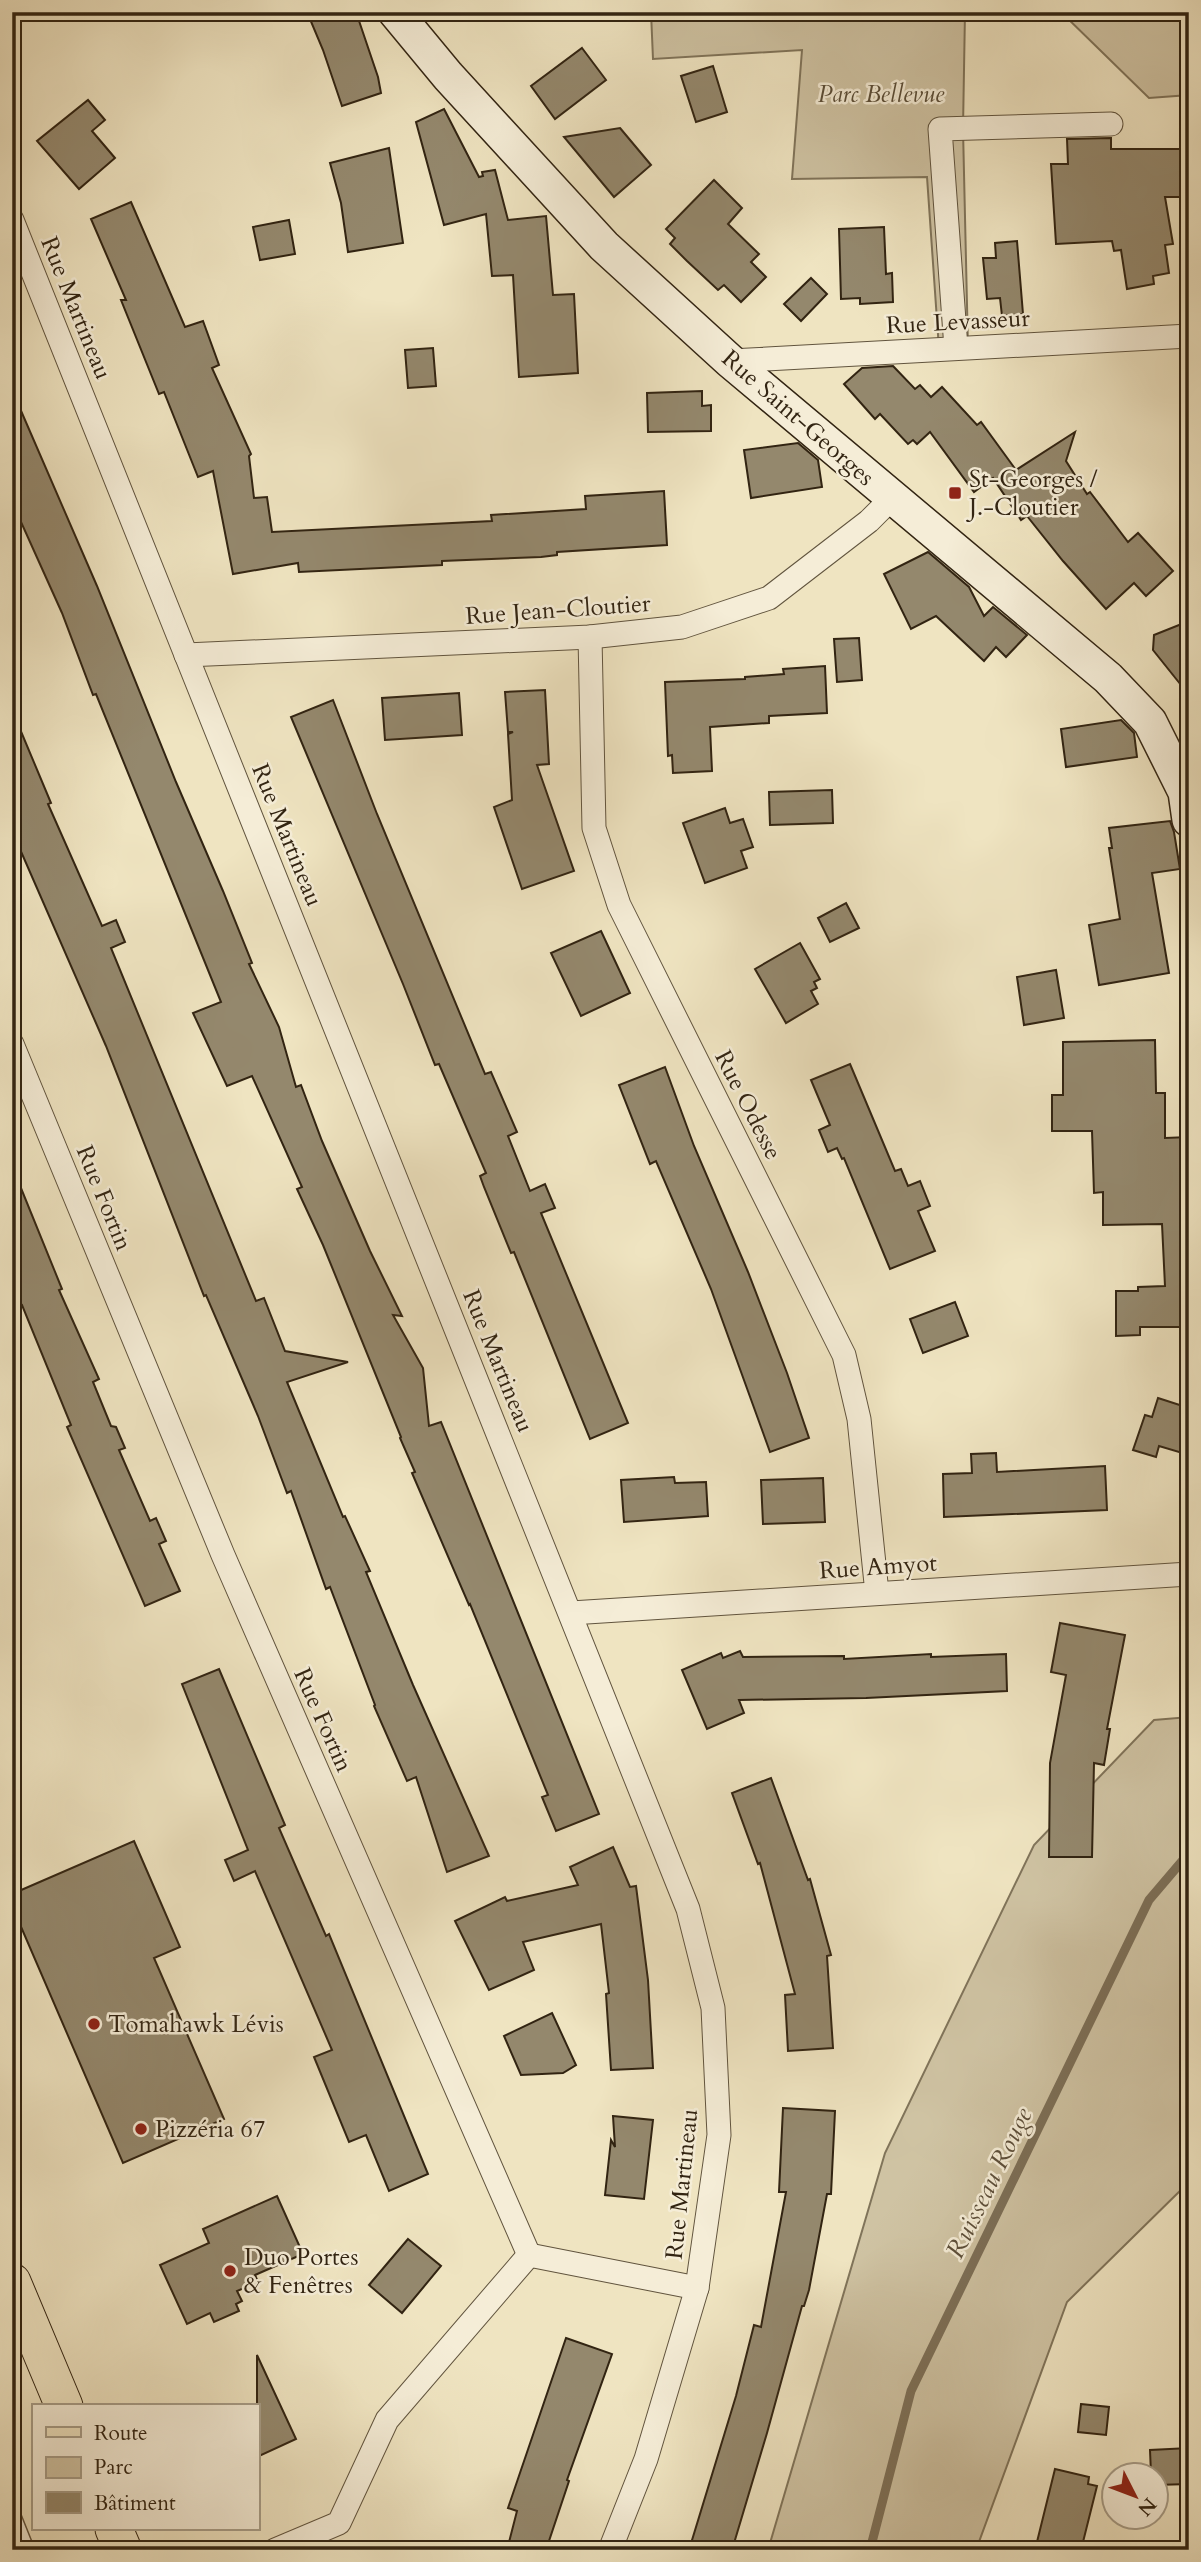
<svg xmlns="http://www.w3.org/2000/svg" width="1201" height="2562" font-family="Cardo,serif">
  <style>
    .green { fill: #cfc3a3; stroke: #80745a; stroke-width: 2 }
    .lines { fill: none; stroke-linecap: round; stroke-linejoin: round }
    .stream { stroke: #7d7058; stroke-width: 9 }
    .building { fill: #94886d; stroke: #322412; stroke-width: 2 }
    .lane-casing { stroke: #61543e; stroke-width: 15 }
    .street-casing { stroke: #61543e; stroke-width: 25 }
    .secondary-casing { stroke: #322412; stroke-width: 36 }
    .primary-casing { stroke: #322412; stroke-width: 39 }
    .lane { stroke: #f5edd7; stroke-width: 12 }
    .street { stroke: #f5edd7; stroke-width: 23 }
    .secondary { stroke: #f5edd7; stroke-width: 33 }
    .primary { stroke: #efe4c1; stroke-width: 37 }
    .poi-dot { fill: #8f2418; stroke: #f5edd7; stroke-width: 2.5 }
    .labels { text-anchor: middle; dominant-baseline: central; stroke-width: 5; stroke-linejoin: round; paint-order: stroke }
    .park-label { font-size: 24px; font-style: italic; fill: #594c36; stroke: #f5edd7 }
    .street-label { font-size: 24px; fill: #322412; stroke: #f5edd7 }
    .poi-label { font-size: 24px; fill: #322412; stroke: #f5edd7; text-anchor: start }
    .water-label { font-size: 26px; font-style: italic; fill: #5e503b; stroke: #f5edd7 }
  </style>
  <rect width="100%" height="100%" fill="#efe4c1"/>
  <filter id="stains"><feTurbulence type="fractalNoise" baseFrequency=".00286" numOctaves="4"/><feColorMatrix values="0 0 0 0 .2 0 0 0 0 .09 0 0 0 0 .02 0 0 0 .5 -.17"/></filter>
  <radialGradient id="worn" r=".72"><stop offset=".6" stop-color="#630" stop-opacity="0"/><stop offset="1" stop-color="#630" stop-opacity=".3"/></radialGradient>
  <!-- green -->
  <g class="green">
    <polygon points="651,12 965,12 963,129 968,348 939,349 927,177 792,179 802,50 653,59"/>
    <polygon points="1061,12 1189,12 1189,95 1149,98"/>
    <polygon points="1189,1717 1189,2182 1067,2302 976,2550 768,2550 885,2153 1034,1845 1154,1720"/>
  </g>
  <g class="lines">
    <!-- stream -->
    <polyline class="stream" points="870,2550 911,2391 1149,1900 1189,1853"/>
  </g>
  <!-- building -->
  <g class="building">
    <polygon points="307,12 356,12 378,77 381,93 342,106 323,50"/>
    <polygon points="582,48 606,80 555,119 531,86"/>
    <polygon points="713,66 727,112 696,122 681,76"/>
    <polygon points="88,100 105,120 92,131 115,158 79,189 37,141"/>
    <polygon points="444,109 479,177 483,176 482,172 495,170 508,220 546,216 553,295 574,294 578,373 519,377 513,275 492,276 486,214 444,225 416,122"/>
    <polygon points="620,128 651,165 614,197 564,137"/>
    <polygon points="1111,138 1111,149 1183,149 1183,197 1165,197 1173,244 1165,245 1169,273 1153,276 1154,284 1127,289 1121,250 1114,251 1112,241 1056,244 1051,164 1068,164 1067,139"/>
    <polygon points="389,148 403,243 348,252 341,203 330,163"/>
    <polygon points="714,180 742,208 728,224 759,254 751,262 766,277 741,302 724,285 718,290 687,261 670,244 675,238 666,229"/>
    <polygon points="131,202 185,327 203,321 219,365 212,368 251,454 249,456 254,498 267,497 272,532 492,521 491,515 586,509 585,496 664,491 667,545 557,552 557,555 541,557 442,561 442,565 299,572 298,563 233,574 213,471 198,477 164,392 159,394 121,300 126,300 91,219"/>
    <polygon points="289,220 295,254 260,260 253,227"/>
    <polygon points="884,227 886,274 892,273 893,302 860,304 860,298 841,299 839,229"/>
    <polygon points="1017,241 1023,314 1002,316 1000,298 987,299 983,258 996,258 995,243"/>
    <polygon points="811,278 827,294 801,321 784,304"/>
    <polygon points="433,348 436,386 408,388 405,350"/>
    <polygon points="893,366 915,389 920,385 931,397 942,387 977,425 981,422 1016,470 1075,432 1066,461 1087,494 1090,492 1128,542 1138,533 1173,571 1146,596 1134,583 1106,609 1063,561 1027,516 1021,520 993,478 974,492 930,432 917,444 913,440 908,444 880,414 875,419 844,384 862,368"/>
    <polygon points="12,390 97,586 176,782 223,891 252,963 249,964 279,1027 296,1087 301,1085 322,1141 370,1251 402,1316 393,1315 423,1368 429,1426 441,1422 599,1814 556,1831 542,1797 548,1795 470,1604 469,1605 412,1473 415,1472 400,1438 401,1437 323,1245 297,1189 302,1187 252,1076 227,1086 193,1013 221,1002 96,694 93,695 62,613 12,502"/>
    <polygon points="702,391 702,406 711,405 711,431 648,432 647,393"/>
    <polygon points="798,443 818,460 822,487 751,498 744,450"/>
    <polygon points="928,552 969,587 984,616 993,607 1027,635 1006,657 996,647 984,661 936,616 911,629 884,574"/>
    <polygon points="1189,621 1189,695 1153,650 1154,635"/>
    <polygon points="859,638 862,680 837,682 834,639"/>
    <polygon points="825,666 827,713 769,716 769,723 710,727 712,771 673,773 672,755 668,756 665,682 745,679 745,677 784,674 783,669"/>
    <polygon points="545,690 549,764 537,765 574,871 522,889 494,807 512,800 508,734 513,732 508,732 505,692"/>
    <polygon points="459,693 462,735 385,740 382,698"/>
    <polygon points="333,700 377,814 485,1074 491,1072 517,1132 508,1136 530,1191 545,1184 555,1208 541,1213 628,1423 590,1439 514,1252 511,1253 484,1187 480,1176 486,1173 439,1064 435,1065 403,984 291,717"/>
    <polygon points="12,710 51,803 48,804 102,926 116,920 125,942 111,948 256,1301 264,1298 285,1351 348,1362 287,1382 343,1517 345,1516 370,1571 366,1572 413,1685 489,1856 447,1872 416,1777 407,1781 374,1706 375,1705 330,1587 326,1589 291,1491 287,1493 258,1416 206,1295 204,1296 106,1046 12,831"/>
    <polygon points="1121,720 1134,733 1137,757 1066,767 1061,729"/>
    <polygon points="832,790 833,823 770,825 769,792"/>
    <polygon points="725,808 730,823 743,819 753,847 741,851 747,868 705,883 683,823"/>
    <polygon points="1170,821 1174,832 1180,869 1152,873 1169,973 1099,985 1089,925 1120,919 1109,848 1112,848 1109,828"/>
    <polygon points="846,903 859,928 830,942 818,918"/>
    <polygon points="601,931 630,993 581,1016 551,953"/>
    <polygon points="800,943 820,979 814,982 817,988 811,991 818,1004 786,1023 755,969"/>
    <polygon points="1056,970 1064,1018 1024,1025 1017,977"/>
    <polygon points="1155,1040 1156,1093 1165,1093 1165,1138 1189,1137 1189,1327 1140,1327 1140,1335 1116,1336 1116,1291 1138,1291 1138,1287 1165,1286 1162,1224 1103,1225 1103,1192 1094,1193 1092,1131 1052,1131 1052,1095 1063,1095 1063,1042"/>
    <polygon points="850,1064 895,1171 901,1169 908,1186 920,1181 930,1206 918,1211 935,1251 890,1269 844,1158 842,1159 837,1148 828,1152 819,1130 830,1125 811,1080"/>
    <polygon points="665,1067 694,1146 748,1272 787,1373 809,1438 770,1452 711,1289 656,1161 650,1164 619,1085"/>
    <polygon points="12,1166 62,1289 59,1290 99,1379 93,1382 111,1426 116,1427 125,1448 119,1450 150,1521 156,1518 166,1541 159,1544 180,1591 145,1606 67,1427 71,1425 22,1305 12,1309"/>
    <polygon points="955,1302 968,1336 923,1353 910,1319"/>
    <polygon points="1158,1398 1189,1408 1189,1455 1159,1446 1156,1457 1133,1450 1145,1415 1152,1417"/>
    <polygon points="996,1453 997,1472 1105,1466 1107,1510 944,1517 943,1474 972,1473 971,1454"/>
    <polygon points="674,1477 675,1483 706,1482 708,1516 624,1522 621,1480"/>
    <polygon points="823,1478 825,1522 763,1524 761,1480"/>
    <polygon points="1060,1623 1125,1635 1107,1729 1110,1729 1104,1765 1094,1763 1092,1857 1049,1857 1050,1763 1066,1675 1051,1672"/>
    <polygon points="740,1651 743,1657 844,1656 844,1659 931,1654 931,1657 1006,1654 1007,1691 866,1698 739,1700 744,1713 707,1729 682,1670 721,1653 723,1658"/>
    <polygon points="219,1669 285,1825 279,1828 326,1936 329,1934 428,2174 389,2191 366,2135 349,2142 314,2057 332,2050 255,1871 234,1881 225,1860 248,1850 182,1684"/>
    <polygon points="771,1778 808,1880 810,1879 831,1955 827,1956 833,2048 788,2051 785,1995 795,1994 760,1863 758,1864 732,1793"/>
    <polygon points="134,1841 180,1947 154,1958 224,2119 123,2163 12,1906 12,1894"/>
    <polygon points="613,1847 630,1887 636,1886 648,1980 653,2068 611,2070 606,1994 609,1993 601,1924 523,1942 534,1970 489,1990 455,1921 505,1897 507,1901 578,1885 570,1867"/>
    <polygon points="552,2013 576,2065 563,2073 521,2075 504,2036"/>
    <polygon points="783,2108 835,2111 831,2194 827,2194 809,2290 804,2306 802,2306 767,2433 732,2550 689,2550 736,2396 754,2325 761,2327 786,2192 779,2192"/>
    <polygon points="613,2116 653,2120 644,2199 605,2195 611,2140 615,2147"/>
    <polygon points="277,2196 303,2254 255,2275 258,2282 237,2291 242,2301 236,2304 239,2311 214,2322 210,2313 187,2324 160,2265 209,2243 203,2229"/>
    <polygon points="408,2239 441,2266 402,2313 369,2285"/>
    <polygon points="566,2338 612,2354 567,2480 569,2481 546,2550 507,2550 517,2511 508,2508"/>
    <polygon points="257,2355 296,2439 257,2457"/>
    <polygon points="1081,2404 1109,2407 1106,2435 1078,2432"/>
    <polygon points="1189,2448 1189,2484 1156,2485 1156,2474 1151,2474 1150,2450"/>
    <polygon points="1055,2469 1089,2477 1088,2484 1097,2486 1081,2550 1035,2550"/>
  </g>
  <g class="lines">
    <!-- lane casing -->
    <g class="lane-casing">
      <polyline id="lane" points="12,2510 28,2550"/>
    </g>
    <!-- street casing -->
    <g class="street-casing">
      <g id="street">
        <polyline points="12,220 688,1909 713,2008 719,2135 697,2288 646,2459 610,2550"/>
        <polyline points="956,348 940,129 1111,124"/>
        <polyline points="730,361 1189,336"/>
        <polyline points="590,637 594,828 619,905 844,1355 859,1419 877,1593"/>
        <polyline points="186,655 590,637 682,627 769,598 869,521 892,498"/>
        <polyline points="12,1044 223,1555 529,2255"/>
        <polyline points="571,1613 1189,1574"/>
        <polyline points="529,2255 697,2288"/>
        <polyline points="275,2550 339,2523 387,2420 529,2255"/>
      </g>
    </g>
    <!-- secondary casing -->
    <g class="secondary-casing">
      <polyline id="secondary" points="395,12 448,76 604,246 730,361 1108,678 1150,722 1185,792 1189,820"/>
    </g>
    <!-- primary casing -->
    <g class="primary-casing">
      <g id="primary">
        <polyline points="12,2282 64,2406"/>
        <polyline points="114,2529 123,2550"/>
      </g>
    </g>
    <!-- lane -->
    <use href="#lane" class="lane"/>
    <!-- street -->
    <use href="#street" class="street"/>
    <!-- secondary -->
    <use href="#secondary" class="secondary"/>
    <!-- primary -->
    <use href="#primary" class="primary"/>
  </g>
  <!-- markers -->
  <g class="poi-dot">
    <rect x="948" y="486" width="14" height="14" rx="3.5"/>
    <circle cx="94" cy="2024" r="7"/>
    <circle cx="141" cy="2129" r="7"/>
    <circle cx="230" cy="2271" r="7"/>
  </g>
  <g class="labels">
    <!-- park labels -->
    <g class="park-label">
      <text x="881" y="94">Parc Bellevue</text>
    </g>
    <!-- street labels -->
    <g class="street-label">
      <text transform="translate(76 308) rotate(68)">Rue Martineau</text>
      <text transform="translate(958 322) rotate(-3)">Rue Levasseur</text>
      <text transform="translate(798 418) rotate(41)">Rue Saint-Georges</text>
      <text transform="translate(558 610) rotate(-4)">Rue Jean-Cloutier</text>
      <text transform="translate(287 835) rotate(68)">Rue Martineau</text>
      <text transform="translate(748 1105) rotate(63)">Rue Odesse</text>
      <text transform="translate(104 1198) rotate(68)">Rue Fortin</text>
      <text transform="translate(498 1361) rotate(68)">Rue Martineau</text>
      <text transform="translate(878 1567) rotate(-4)">Rue Amyot</text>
      <text transform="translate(323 1720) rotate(66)">Rue Fortin</text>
      <text transform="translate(682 2184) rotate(-84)">Rue Martineau</text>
    </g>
    <!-- poi labels -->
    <g class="poi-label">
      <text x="969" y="479">St-Georges /<tspan x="969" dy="28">J.-Cloutier</tspan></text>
      <text x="108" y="2024">Tomahawk Lévis</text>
      <text x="155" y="2129">Pizzéria 67</text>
      <text x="244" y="2257">Duo Portes<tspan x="244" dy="28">&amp; Fenêtres</tspan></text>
    </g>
    <!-- water labels -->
    <g class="water-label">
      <text transform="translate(989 2183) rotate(-64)">Ruisseau Rouge</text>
    </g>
  </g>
  <!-- margin -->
  <rect width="1201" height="2562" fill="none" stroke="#efe4c1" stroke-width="42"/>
  <rect x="14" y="14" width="1173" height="2534" fill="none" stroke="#322412" stroke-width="3.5"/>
  <rect x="21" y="21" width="1159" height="2520" fill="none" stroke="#322412" stroke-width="2"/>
  <!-- legend -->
  <rect x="32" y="2404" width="228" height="126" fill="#f5edd7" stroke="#a79d88" stroke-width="2"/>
  <rect x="46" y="2427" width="35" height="10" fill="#efe4c1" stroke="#a79d88" stroke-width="2"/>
  <text x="94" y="2440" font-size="21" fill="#322412">Route</text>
  <rect x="46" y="2457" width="35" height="21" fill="#cfc3a3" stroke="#a79d88" stroke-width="2"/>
  <text x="94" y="2474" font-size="21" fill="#322412">Parc</text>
  <rect x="46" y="2492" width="35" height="21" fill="#94886d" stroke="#a79d88" stroke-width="2"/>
  <text x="94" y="2510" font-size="21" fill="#322412">Bâtiment</text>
  <!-- north arrow -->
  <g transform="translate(1135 2496) rotate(132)"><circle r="33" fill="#f5edd7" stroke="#a79d88" stroke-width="2"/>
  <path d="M0-5L12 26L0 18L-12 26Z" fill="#8f2418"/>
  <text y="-10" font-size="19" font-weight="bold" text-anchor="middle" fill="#322412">N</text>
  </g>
  <rect width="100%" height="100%" filter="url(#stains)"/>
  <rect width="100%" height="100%" fill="url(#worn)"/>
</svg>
